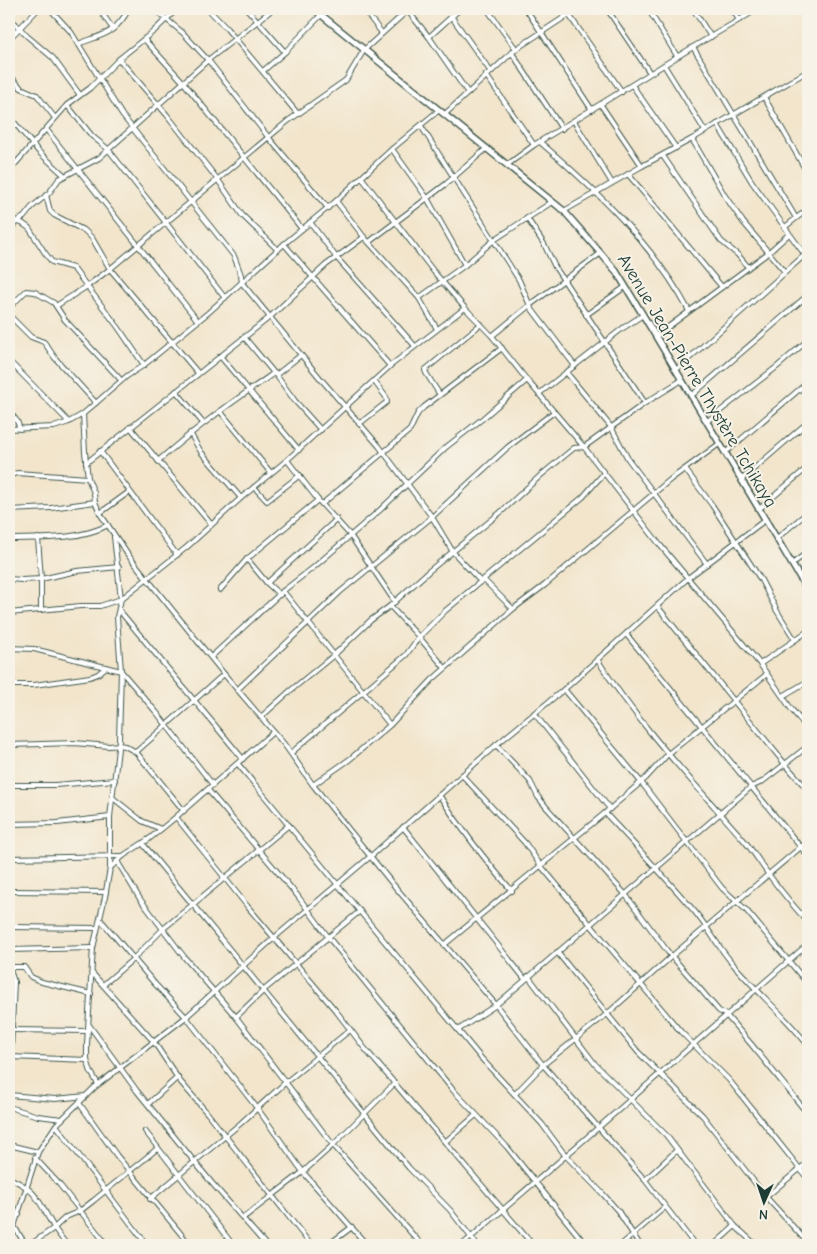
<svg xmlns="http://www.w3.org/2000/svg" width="817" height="1254" font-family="'Comic Neue',sans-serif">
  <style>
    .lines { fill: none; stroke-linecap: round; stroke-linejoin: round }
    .minor-casing { stroke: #3f564b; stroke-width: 6 }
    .tertiary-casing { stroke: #3f564b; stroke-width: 8 }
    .minor { stroke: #fff; stroke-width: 4 }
    .tertiary { stroke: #fff; stroke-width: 5 }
    .labels { text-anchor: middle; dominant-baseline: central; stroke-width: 4; stroke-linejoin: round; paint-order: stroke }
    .street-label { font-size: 18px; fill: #1f3d34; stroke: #f7f3e8 }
  </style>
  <rect width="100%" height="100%" fill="#f7f3e8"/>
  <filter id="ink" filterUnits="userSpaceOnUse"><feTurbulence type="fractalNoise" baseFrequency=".02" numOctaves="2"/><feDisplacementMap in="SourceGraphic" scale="10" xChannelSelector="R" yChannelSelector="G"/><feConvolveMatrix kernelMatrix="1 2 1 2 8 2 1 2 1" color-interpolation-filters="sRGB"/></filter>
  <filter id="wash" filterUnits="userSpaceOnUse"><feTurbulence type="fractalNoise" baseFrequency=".0096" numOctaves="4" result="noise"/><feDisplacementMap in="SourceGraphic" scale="20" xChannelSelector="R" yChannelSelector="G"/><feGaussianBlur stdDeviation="1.12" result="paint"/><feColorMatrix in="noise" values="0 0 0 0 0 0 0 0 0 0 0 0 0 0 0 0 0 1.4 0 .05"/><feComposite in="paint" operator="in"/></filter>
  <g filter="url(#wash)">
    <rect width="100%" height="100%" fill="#f2e5cc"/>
  </g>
  <g filter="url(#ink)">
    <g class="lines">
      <!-- minor casing -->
      <g class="minor-casing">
        <g id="minor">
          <polyline points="50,9 71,32 122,115 234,256 241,275 242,283 320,378 379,446 432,517 453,552 481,582"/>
          <polyline points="99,9 113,29"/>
          <polyline points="154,9 183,33 208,60 269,138 328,208"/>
          <polyline points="208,9 227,29 298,114"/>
          <polyline points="247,9 285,52"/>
          <polyline points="363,9 382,33"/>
          <polyline points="487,9 516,49"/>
          <polyline points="526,9 592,110"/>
          <polyline points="565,9 622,92"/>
          <polyline points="607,9 650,73"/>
          <polyline points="648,9 677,56"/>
          <polyline points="693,9 711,37"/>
          <polyline points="732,9 739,20"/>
          <polyline points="407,10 429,37 468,93"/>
          <polyline points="451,16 491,72"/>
          <polyline points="9,17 27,36 53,58 80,95"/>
          <polyline points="429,37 460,9"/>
          <polyline points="9,39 38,9"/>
          <polyline points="144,39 184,83 302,229"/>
          <path d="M78,44C104,34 114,35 129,9"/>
          <polyline points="693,47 796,218"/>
          <polyline points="512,53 562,129"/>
          <polyline points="119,59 167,115 218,180 242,215 278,250"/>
          <polyline points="664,65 705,131"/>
          <polyline points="263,71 285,52 321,15"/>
          <polyline points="9,74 21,88 37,95 55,118"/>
          <polyline points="486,75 534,145"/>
          <polyline points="632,85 676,148"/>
          <polyline points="764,97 808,174"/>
          <polyline points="67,105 92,136 108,149 225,298"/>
          <polyline points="601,105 642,166"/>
          <polyline points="445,114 516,49 577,9"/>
          <polyline points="9,116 39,152 64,175"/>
          <polyline points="574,121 612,183"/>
          <polyline points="717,124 752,182 805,255"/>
          <polyline points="421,126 519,280 531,308 575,366"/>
          <polyline points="46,129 198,321"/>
          <polyline points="692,139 725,196 743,222 785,272"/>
          <path d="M540,142C597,191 654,245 689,311"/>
          <polyline points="392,149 427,198 465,265"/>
          <polyline points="663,156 721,241 738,255 748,267"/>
          <polyline points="507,165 534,145 693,47 758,9"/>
          <polyline points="9,171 67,105 90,88 119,59 154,31 177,9"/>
          <polyline points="628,174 722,287"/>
          <polyline points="362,178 434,272 465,308 492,336 527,380 584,447 660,545 760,664 792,710 808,729"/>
          <polyline points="46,195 50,211 54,215 85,231 92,238 110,269 198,373"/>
          <polyline points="336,201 364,237 419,298 437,329"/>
          <polyline points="564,211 642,166 692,139 808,71"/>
          <polyline points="9,214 16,222 22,223 29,228 45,253 52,262 73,268 118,327 144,365"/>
          <polyline points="527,218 544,244 555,267 645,403"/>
          <polyline points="310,222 336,257 415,346"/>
          <polyline points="785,227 808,209"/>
          <polyline points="9,231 16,222 24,217 32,207 49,193 59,179 99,158 208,60 273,9"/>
          <polyline points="369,242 446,184 487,148"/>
          <polyline points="284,244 390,366"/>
          <polyline points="419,298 465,265 494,240 552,202"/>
          <polyline points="56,306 86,287 110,269 288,121 346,80 364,50 407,11"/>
          <polyline points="9,308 26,291 35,292 54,303 65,320 121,380"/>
          <polyline points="9,315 31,337 44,342 55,358 96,403"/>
          <polyline points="586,315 625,287"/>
          <polyline points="492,336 530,305 601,253"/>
          <polyline points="656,336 768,253 789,234"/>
          <polyline points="244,337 274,373"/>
          <polyline points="220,356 299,450"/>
          <polyline points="9,361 69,422"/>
          <polyline points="676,370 808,252"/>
          <polyline points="566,372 611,427 628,459 707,564"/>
          <polyline points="276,375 295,401 321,430"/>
          <polyline points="176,391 203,423"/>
          <polyline points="540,393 623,328 643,315"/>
          <polyline points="440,395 426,373 425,370 481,324"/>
          <polyline points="691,396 808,295"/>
          <polyline points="9,411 17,421 20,429"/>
          <polyline points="220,411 271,473"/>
          <polyline points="83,414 85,452 88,478 94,493 95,502 101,515 128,555 224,674 284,744 313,785 391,882 496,1005 543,1065 645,1180 695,1245"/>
          <polyline points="706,422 778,366 808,340"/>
          <polyline points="359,424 387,402 386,397 374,381"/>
          <polyline points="130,427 211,524"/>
          <polyline points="9,429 54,427 69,422 83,414 127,376 144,365 209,312 284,244 336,201 392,149 439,110"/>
          <polyline points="190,433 201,452 241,498"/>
          <polyline points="100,451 177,555"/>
          <polyline points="725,453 808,382"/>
          <polyline points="287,460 318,500 350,535 395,602"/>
          <path d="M158,461C195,428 234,401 274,373L276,375L301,355"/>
          <polyline points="86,463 270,317 326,265 364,237"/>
          <polyline points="685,469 712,505 761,580 777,611 795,640"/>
          <polyline points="9,476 17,473 88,478"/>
          <polyline points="741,480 808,422"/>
          <polyline points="254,487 267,501 300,475"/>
          <polyline points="322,504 410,430 418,413 424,407 502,348"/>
          <polyline points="759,509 808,467"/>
          <polyline points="9,510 51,508 95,502"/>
          <polyline points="100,513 129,492"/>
          <polyline points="38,538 41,579 41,610"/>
          <polyline points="777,538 808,512"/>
          <path d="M9,539C40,538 80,540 108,525"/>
          <polyline points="792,564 808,552"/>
          <polyline points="9,579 22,580 41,579 77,571 119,567"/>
          <polyline points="484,580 513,609"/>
          <polyline points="267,583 337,519"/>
          <polyline points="220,590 247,559"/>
          <polyline points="283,591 390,725"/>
          <polyline points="280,595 267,583 247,559 318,500"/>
          <polyline points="390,606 419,637 445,668"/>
          <polyline points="657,606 785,764 808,790"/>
          <polyline points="119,610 243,759"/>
          <polyline points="9,613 81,606 100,606 121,599 187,547 241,498 287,460 390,366 465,308"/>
          <polyline points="626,634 808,856"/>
          <polyline points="9,648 34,649 121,671 157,713 213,785"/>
          <polyline points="211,657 283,591 314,567 380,510 445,448 482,419 527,380"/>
          <path d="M597,659C638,724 692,781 742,838C752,849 760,863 769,875C781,891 794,907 808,922"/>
          <polyline points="760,664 808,631"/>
          <polyline points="9,685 34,685 90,677 98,674 106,667"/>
          <polyline points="564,689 641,782 722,888 746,910 808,984"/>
          <polyline points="237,690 340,592 432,517 508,447 554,412"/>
          <polyline points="783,696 808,681"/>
          <polyline points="534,713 610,809"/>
          <polyline points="261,717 290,691 334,655 371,620 390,606 429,571 501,512 540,476 574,448 584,447 645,403 682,380"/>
          <polyline points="9,745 74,743 109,746 119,745 125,746 136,752 184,811"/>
          <polyline points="496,745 530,781 538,797 547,808 625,894 668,952 701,990 719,1011 726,1015 751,1044 808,1114"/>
          <polyline points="136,752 224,674"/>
          <polyline points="291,753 406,655 419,637 445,611 583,497 604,473"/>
          <polyline points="238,764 481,1058 542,1124 565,1155 603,1194 618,1211 640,1245"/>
          <polyline points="462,775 525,843 541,866 681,1032 729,1080 808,1179"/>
          <polyline points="9,785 55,785 115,780"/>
          <polyline points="313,785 350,759 390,725 432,680 513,609 545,585 671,479 719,444"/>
          <polyline points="208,790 297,895 329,938 453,1090 507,1147 586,1245"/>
          <path d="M439,795C461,829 485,860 512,891"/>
          <polyline points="113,798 142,821 161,829"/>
          <path d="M605,813C636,846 666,878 695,912C709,929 718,947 733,964C757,992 785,1016 808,1045"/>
          <polyline points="176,817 248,907 336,1011 366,1050 533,1245"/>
          <polyline points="9,824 57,823 110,817"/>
          <polyline points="403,827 525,979"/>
          <polyline points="143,844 409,1168 450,1210 477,1245"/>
          <polyline points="9,858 123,856"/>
          <polyline points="117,861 140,899 185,958 236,1017 333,1145 422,1245"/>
          <polyline points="110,868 123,856 149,839 176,817 273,732"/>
          <polyline points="9,891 106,892"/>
          <polyline points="100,919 155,984 186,1017 257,1108 303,1172 367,1245"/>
          <polyline points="9,927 97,928"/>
          <polyline points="444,945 605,813 646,778 668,754 767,674"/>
          <polyline points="9,950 93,948"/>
          <polyline points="557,952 638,1052 703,1116 766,1197 808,1243"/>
          <polyline points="92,973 154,1042 179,1080 208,1114 311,1245"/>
          <polyline points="528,976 595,1064 666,1135 735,1226 756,1245"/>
          <polyline points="103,985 133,959 163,929 289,825"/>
          <polyline points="236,1017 264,990 360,911"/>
          <polyline points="89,1025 137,1091 211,1182 266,1245"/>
          <polyline points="12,1030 88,1031"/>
          <polyline points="458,1030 496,1005 751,787 762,782 808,746"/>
          <polyline points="10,1057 87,1060"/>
          <polyline points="98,1084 91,1072 87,1060 87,1044 93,948 105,897 110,868 110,817 119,740 121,671 117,617 121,599 114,537"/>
          <polyline points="515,1094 543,1065 607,1014 672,956 808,841"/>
          <polyline points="9,1095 14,982 9,967 24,967 31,977 42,982 91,994"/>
          <polyline points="9,1095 55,1099 86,1096"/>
          <polyline points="79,1103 117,1156 190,1245"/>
          <polyline points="148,1104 178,1077"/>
          <polyline points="9,1107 38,1116 62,1119"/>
          <polyline points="56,1125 147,1245"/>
          <polyline points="145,1131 233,1245"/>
          <polyline points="445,1142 476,1115"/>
          <polyline points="9,1145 38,1152"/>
          <polyline points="35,1158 59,1184 107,1245"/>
          <path d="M9,1178C40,1191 39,1204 55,1229C59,1235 63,1240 67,1245"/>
          <polyline points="645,1180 677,1150"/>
          <polyline points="766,1197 808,1162"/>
          <polyline points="150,1199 241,1123 286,1082 350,1030"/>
          <polyline points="9,1211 19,1215"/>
          <polyline points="243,1218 303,1172 333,1145 395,1083"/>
          <polyline points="15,1228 26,1245"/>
          <polyline points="9,1242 38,1152 56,1125 95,1087 186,1017 274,938 371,856 496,745 568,686 688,578 765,520"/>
          <polyline points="30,1245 54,1228 66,1217 80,1211 93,1201 158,1148"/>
          <polyline points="328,1245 352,1227"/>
          <polyline points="462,1245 599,1127 808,944"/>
          <polyline points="621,1245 665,1207"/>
          <polyline points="714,1245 735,1226"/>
        </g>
      </g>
      <!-- tertiary casing -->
      <g class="tertiary-casing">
        <polyline id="tertiary" points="314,9 564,211 616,271 643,315 808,591"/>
      </g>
      <!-- minor -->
      <use href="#minor" class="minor"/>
      <!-- tertiary -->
      <use href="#tertiary" class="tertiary"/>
    </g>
  </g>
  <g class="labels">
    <!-- street labels -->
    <g class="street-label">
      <text transform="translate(697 381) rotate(59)">Avenue Jean-Pierre Thystère Tchikaya</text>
    </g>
  </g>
  <!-- margin -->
  <rect width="817" height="1254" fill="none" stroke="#f7f3e8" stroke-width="30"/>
  <!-- north arrow -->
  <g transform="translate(764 1202) rotate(183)" stroke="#f7f3e8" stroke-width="4" paint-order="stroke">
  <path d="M0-4L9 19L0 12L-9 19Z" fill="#1f3d34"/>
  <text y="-8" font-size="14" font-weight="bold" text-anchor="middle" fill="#1f3d34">N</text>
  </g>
</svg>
